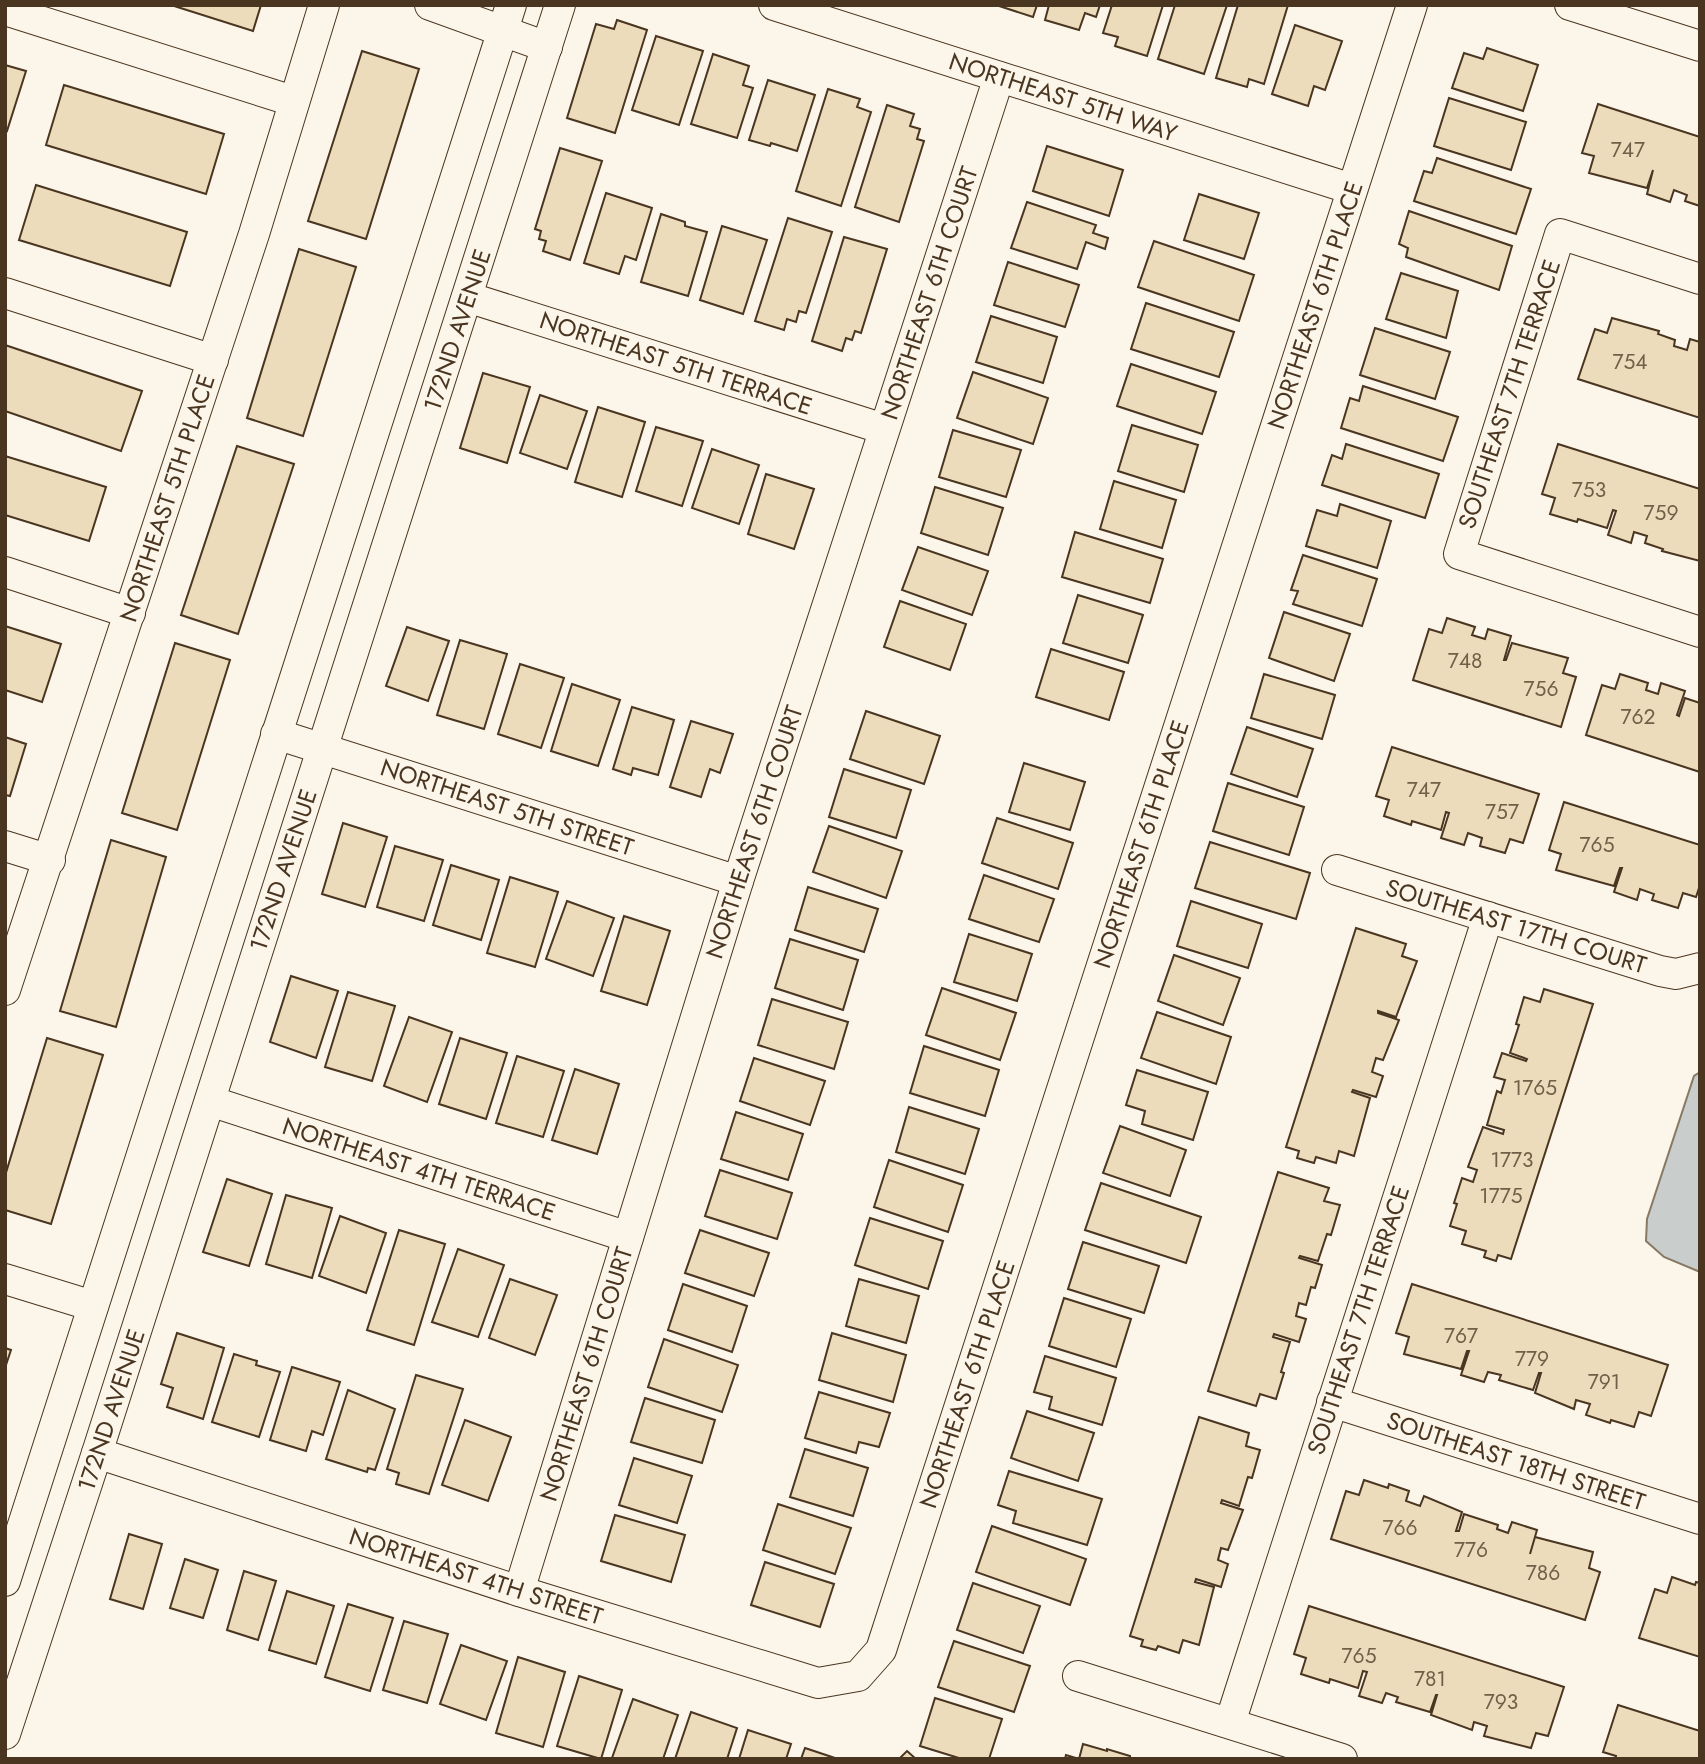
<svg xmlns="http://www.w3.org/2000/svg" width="1705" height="1764" font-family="Jost,sans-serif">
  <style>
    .water { fill: #c9cecd; stroke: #887966; stroke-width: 2 }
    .building { fill: #ecdcbc; stroke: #4a3520; stroke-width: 2 }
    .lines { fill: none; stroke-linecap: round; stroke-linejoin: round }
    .minor-casing { stroke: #4a3520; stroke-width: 32 }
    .minor { stroke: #fbf6e9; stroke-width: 30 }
    .labels { text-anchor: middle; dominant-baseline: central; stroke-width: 5; stroke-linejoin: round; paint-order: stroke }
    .number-label { font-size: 21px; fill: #725f47 }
    .street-label { font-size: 24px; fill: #4a3520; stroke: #fbf6e9 }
  </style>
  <rect width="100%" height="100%" fill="#fbf6e9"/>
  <!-- water -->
  <polygon class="water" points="1700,1072 1700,1272 1664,1257 1646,1241 1647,1219 1694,1076"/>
  <!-- building -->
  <g class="building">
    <polygon points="171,5 261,5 253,31"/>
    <polygon points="996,5 1037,5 1033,17"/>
    <polygon points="1049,5 1100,5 1096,17 1085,13 1079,30 1045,20"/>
    <polygon points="1112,5 1163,5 1147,56 1115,46 1118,37 1103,33"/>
    <polygon points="1175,5 1227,5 1204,74 1158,59"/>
    <polygon points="1238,5 1288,5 1264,84 1249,79 1247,87 1216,78"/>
    <polygon points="617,20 647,30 615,133 567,118 596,24 614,29"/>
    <polygon points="1295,25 1342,41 1325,90 1314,86 1308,106 1272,94"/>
    <polygon points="656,36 703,51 679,125 632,110"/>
    <polygon points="1487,48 1538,65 1523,111 1452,88 1464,53 1483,59"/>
    <polygon points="362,51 419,69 366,239 308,221"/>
    <polygon points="713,54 749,66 743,85 753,88 737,138 691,124"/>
    <polygon points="5,65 26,71 7,131 5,130"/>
    <polygon points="768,80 815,95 797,151 771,143 770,146 749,140"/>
    <polygon points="64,85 224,134 206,194 46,145"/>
    <polygon points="828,89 860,99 857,107 871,112 841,206 796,191"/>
    <polygon points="1449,98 1526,122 1511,170 1434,146"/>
    <polygon points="1598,104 1700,137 1700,206 1685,201 1687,195 1674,190 1670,202 1647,194 1653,170 1647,188 1589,173 1594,156 1582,153"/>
    <polygon points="887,105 914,114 910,126 920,129 917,139 924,141 899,222 855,207"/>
    <polygon points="1047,146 1123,170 1109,216 1033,191"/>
    <polygon points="560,148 602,161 570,260 543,251 546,241 539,239 541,231 535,229"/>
    <polygon points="1437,158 1531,189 1516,234 1414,201 1424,171 1432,173"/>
    <polygon points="36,185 187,232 170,286 19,240"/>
    <polygon points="606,193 652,208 636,260 625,256 619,274 584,263"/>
    <polygon points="1199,194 1259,213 1244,259 1184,240"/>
    <polygon points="1027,202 1096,225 1093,233 1108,238 1105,249 1086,242 1077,269 1011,248"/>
    <polygon points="1409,211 1512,246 1499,290 1406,257 1408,248 1399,244"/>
    <polygon points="661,214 685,222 685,226 707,232 688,296 641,282"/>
    <polygon points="788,218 832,232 806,313 799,311 796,322 787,319 784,330 755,321"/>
    <polygon points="722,226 767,240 743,314 700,300"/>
    <polygon points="844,237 887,249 861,333 855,331 852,340 846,338 842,351 812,341"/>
    <polygon points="1154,241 1254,275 1239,321 1138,287"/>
    <polygon points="299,249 356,267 303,436 247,418"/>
    <polygon points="1008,262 1079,285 1065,327 994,305"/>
    <polygon points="1401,273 1458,291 1446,338 1386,319"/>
    <polygon points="1146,303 1234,332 1219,377 1131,349"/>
    <polygon points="991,316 1057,337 1043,383 976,362"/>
    <polygon points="1612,318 1659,331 1658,334 1675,340 1674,346 1687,350 1690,339 1700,342 1700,418 1578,379 1595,329 1607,333"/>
    <polygon points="1375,328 1450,352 1435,399 1360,375"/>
    <polygon points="5,345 142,391 121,451 5,411"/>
    <polygon points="1131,364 1216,392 1202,434 1117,406"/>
    <polygon points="973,372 1048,398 1033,444 957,418"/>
    <polygon points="483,373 530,387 507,463 460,448"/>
    <polygon points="1363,386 1458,417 1443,461 1341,428 1350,398 1359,401"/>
    <polygon points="540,395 587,411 567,469 520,453"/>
    <polygon points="598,407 645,422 622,497 575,482"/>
    <polygon points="1132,425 1198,445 1184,492 1118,471"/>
    <polygon points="656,427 703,441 682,506 636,491"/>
    <polygon points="953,430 1021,450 1006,497 939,477"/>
    <polygon points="1346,444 1439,474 1425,518 1322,485 1332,455 1342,459"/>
    <polygon points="1558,444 1700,489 1700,561 1662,551 1663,549 1645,543 1647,536 1634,532 1631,543 1608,535 1616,511 1613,510 1607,528 1578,519 1577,522 1550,514 1555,498 1542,494"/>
    <polygon points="237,446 294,464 238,634 181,615"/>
    <polygon points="712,449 759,465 739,524 692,508"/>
    <polygon points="5,456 106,487 89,541 5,515"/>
    <polygon points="766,474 814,489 794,549 748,534"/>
    <polygon points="1114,481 1176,500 1162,548 1100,529"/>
    <polygon points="935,487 1003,508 988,555 921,533"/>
    <polygon points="1340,504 1391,521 1377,568 1306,546 1317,510 1337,516"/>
    <polygon points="1075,532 1163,559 1150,603 1062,577"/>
    <polygon points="918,547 988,571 972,615 902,590"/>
    <polygon points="1303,555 1377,579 1362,626 1293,604 1298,591 1291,590"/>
    <polygon points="1078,595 1143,615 1128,663 1063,643"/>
    <polygon points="900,601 966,624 950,670 884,647"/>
    <polygon points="1284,612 1350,634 1334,681 1269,658"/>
    <polygon points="1447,618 1475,627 1472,635 1485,639 1488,629 1511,636 1504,660 1506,660 1512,643 1568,658 1563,673 1576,677 1561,727 1413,680 1429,629 1442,633"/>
    <polygon points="5,626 61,644 42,702 5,690"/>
    <polygon points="407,627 449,641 428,701 386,686"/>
    <polygon points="460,640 507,654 484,729 437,715"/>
    <polygon points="175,643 230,660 177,830 122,813"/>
    <polygon points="1051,649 1124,672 1109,720 1036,697"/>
    <polygon points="520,664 564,678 541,748 498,734"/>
    <polygon points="1264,674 1335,695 1322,739 1251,718"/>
    <polygon points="1620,674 1648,683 1646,690 1658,694 1661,683 1685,691 1677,715 1679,716 1685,698 1700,703 1700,772 1586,735 1602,685 1615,689"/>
    <polygon points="572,684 620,700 598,766 551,751"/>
    <polygon points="632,707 674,720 658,775 633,768 631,775 613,769"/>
    <polygon points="866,711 940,736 924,784 850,759"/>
    <polygon points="691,721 733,734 720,773 710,769 701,797 670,787"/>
    <polygon points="1247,727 1313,749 1297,797 1231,774"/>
    <polygon points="5,737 26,744 10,796 5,795"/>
    <polygon points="1392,747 1539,794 1523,843 1510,839 1505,853 1480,846 1482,838 1468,833 1464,845 1441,838 1449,813 1446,812 1441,830 1412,821 1411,825 1384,816 1389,800 1376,796"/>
    <polygon points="1024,763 1085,782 1070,830 1009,812"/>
    <polygon points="844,769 911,790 896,838 829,817"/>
    <polygon points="1228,783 1304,807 1289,855 1213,831"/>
    <polygon points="1564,802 1700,845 1700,885 1696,897 1683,893 1678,908 1652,900 1654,894 1640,889 1637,900 1614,892 1622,868 1620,868 1614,886 1556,870 1561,854 1549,850"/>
    <polygon points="997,818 1073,843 1058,889 982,863"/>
    <polygon points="343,823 387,837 365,907 322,894"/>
    <polygon points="829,826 902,851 886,898 813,872"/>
    <polygon points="111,840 166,857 116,1027 60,1011"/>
    <polygon points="1210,842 1310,873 1296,919 1195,888"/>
    <polygon points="395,846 443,860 424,921 377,907"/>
    <polygon points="451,865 499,880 481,940 433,925"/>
    <polygon points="984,875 1054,899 1039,942 969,919"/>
    <polygon points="510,877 558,892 535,967 487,953"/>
    <polygon points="808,887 878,909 864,952 795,930"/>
    <polygon points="567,901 614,918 593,976 546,959"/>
    <polygon points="1191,901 1262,924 1248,968 1177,946"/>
    <polygon points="624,916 670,931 647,1005 601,991"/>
    <polygon points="1356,928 1406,944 1402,956 1417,961 1396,1017 1378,1011 1378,1013 1399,1020 1383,1060 1376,1058 1372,1072 1383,1076 1376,1097 1353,1090 1352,1092 1370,1098 1354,1156 1339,1151 1336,1163 1316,1157 1314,1163 1297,1158 1299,1151 1286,1147"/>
    <polygon points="969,934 1032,954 1017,1001 954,982"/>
    <polygon points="790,939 858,960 843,1010 775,988"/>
    <polygon points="1174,955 1240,978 1223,1025 1158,1001"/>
    <polygon points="291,976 338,991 316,1058 270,1042"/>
    <polygon points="942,988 1016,1013 1000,1060 926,1035"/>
    <polygon points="1544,989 1593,1004 1511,1259 1498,1255 1496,1261 1484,1257 1486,1251 1462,1244 1466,1231 1450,1226 1457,1204 1454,1203 1462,1178 1473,1182 1477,1170 1468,1167 1483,1127 1503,1134 1504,1130 1487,1125 1497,1091 1501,1093 1505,1080 1494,1077 1502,1053 1526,1061 1527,1059 1510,1053 1519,1025 1516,1024 1524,997 1540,1002"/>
    <polygon points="348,992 395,1006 372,1081 325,1067"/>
    <polygon points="772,999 848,1022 834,1069 758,1045"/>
    <polygon points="1157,1012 1231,1037 1216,1084 1141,1058"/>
    <polygon points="409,1017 452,1032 427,1102 384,1086"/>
    <polygon points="47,1038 103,1055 51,1224 5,1210 5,1176"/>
    <polygon points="460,1038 507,1053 486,1119 439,1104"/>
    <polygon points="924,1046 999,1070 985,1116 910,1093"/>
    <polygon points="517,1056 564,1071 543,1137 496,1123"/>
    <polygon points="754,1058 825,1081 810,1125 740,1101"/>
    <polygon points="575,1069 619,1084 597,1154 552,1140"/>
    <polygon points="1137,1070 1208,1092 1193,1140 1142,1124 1145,1111 1126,1105"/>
    <polygon points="909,1107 979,1129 965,1174 896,1152"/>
    <polygon points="736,1112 803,1134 788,1180 721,1159"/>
    <polygon points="1120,1126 1186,1150 1170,1196 1103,1173"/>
    <polygon points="889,1160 963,1185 948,1232 874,1207"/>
    <polygon points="720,1170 792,1193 777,1239 705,1216"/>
    <polygon points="1278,1172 1329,1188 1324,1201 1340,1205 1331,1235 1327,1234 1318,1261 1300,1256 1299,1258 1322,1265 1315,1288 1311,1287 1306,1305 1299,1303 1296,1316 1306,1319 1299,1342 1274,1334 1273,1337 1290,1342 1281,1372 1284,1373 1276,1399 1260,1394 1256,1406 1208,1391"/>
    <polygon points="227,1179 272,1194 249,1266 203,1252"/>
    <polygon points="1101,1183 1201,1217 1186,1263 1085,1230"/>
    <polygon points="286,1195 332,1208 312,1278 266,1264"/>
    <polygon points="340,1216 386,1233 366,1293 319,1276"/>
    <polygon points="870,1218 943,1241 928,1289 855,1265"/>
    <polygon points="399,1230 445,1244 414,1345 367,1330"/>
    <polygon points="700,1230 769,1253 754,1296 685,1273"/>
    <polygon points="1083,1242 1159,1266 1144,1313 1068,1289"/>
    <polygon points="458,1249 504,1265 478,1337 432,1322"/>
    <polygon points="510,1279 557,1295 535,1355 489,1338"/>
    <polygon points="859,1279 919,1296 906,1343 846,1326"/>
    <polygon points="683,1284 747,1306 732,1352 668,1330"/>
    <polygon points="1412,1284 1668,1365 1651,1416 1639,1412 1634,1427 1611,1420 1610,1423 1586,1415 1590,1404 1576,1400 1574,1409 1535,1393 1541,1373 1539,1373 1533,1390 1499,1380 1501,1375 1488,1372 1484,1382 1461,1375 1469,1351 1467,1351 1461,1369 1404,1354 1409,1337 1396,1333"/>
    <polygon points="1064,1298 1131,1319 1116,1367 1049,1346"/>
    <polygon points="177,1333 224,1348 203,1419 167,1407 173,1388 161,1384"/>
    <polygon points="832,1333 906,1355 893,1402 819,1380"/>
    <polygon points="664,1339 738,1365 722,1412 648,1387"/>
    <polygon points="5,1348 11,1350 5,1368"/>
    <polygon points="234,1354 257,1361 256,1365 280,1372 259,1437 212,1422"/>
    <polygon points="1045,1356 1116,1378 1102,1425 1049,1409 1052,1397 1034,1392"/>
    <polygon points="292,1367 340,1382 323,1435 312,1431 306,1451 270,1440"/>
    <polygon points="416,1375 463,1389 429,1494 396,1484 399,1473 387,1469"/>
    <polygon points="348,1390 395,1409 375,1470 368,1468 367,1472 326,1459"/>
    <polygon points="819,1392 890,1413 879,1447 859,1442 856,1453 805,1438"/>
    <polygon points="645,1398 715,1420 702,1463 631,1442"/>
    <polygon points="1027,1411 1094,1433 1078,1481 1011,1458"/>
    <polygon points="1199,1417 1249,1433 1246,1446 1260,1450 1252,1478 1248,1477 1239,1506 1222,1500 1221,1503 1243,1510 1228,1550 1221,1548 1218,1560 1228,1564 1221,1587 1196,1579 1195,1582 1214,1587 1199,1645 1183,1640 1179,1653 1158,1646 1156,1650 1141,1646 1143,1640 1130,1636"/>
    <polygon points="465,1420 511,1437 488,1501 442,1485"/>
    <polygon points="805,1449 868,1468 853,1516 790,1497"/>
    <polygon points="634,1458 692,1476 677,1523 619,1505"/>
    <polygon points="1009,1471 1102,1499 1087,1545 1013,1523 1016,1511 998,1505"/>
    <polygon points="1364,1480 1388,1488 1389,1484 1409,1491 1406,1501 1420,1506 1424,1496 1462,1512 1456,1531 1459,1531 1464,1514 1498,1525 1497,1529 1508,1533 1512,1522 1537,1530 1530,1554 1535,1537 1593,1552 1589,1568 1600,1572 1585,1620 1331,1539 1346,1491 1359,1495"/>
    <polygon points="778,1504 851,1528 835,1574 763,1550"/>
    <polygon points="615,1515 685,1535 671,1582 601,1561"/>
    <polygon points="992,1526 1086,1559 1070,1605 976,1572"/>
    <polygon points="129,1534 162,1544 143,1609 110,1599"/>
    <polygon points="185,1559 218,1570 203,1618 170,1608"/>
    <polygon points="765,1562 834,1584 820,1627 751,1605"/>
    <polygon points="244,1571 276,1581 258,1640 227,1630"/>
    <polygon points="1672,1577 1695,1585 1696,1582 1700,1583 1700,1657 1639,1638 1655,1589 1667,1593"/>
    <polygon points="973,1583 1040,1606 1023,1653 957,1630"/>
    <polygon points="287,1591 334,1606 316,1664 269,1650"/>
    <polygon points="348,1604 393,1618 370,1691 325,1677"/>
    <polygon points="1309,1606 1564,1687 1548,1736 1536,1733 1531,1748 1484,1736 1487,1726 1474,1722 1472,1730 1431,1715 1437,1695 1436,1695 1430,1712 1396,1702 1398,1697 1386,1693 1382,1703 1359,1696 1367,1672 1363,1671 1358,1688 1330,1679 1329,1683 1301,1674 1306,1658 1294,1654"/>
    <polygon points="404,1621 448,1634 427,1703 383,1690"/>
    <polygon points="954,1641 1030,1666 1014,1712 938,1687"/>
    <polygon points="461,1645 507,1661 486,1720 440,1704"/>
    <polygon points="518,1657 565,1672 543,1747 496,1733"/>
    <polygon points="579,1676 622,1690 601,1759 557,1746"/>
    <polygon points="935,1698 1002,1719 989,1759 962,1759 920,1746"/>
    <polygon points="633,1699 678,1715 663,1759 612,1758"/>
    <polygon points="1618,1705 1700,1731 1700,1759 1615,1759 1616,1756 1603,1752"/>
    <polygon points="691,1712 737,1728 727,1759 675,1759"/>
    <polygon points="748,1730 791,1744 786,1759 739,1759"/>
    <polygon points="1083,1744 1107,1751 1107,1749 1130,1756 1130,1759 1065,1759 1066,1755 1079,1759"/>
    <polygon points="805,1748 838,1759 801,1759"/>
    <polygon points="907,1751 916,1759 899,1759"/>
  </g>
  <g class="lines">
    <!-- minor casing -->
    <g class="minor-casing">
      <g id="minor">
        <polyline points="430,5 547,47"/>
        <polyline points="774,5 1352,189"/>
        <polyline points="1570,5 1700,46"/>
        <polyline points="5,10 293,101"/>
        <polyline points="1700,279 1560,234 1459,554 1700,632"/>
        <polyline points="5,293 213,360"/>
        <polyline points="467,297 884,429"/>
        <polyline points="5,572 130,613"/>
        <polyline points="276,734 738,881"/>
        <polyline points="5,846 50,860"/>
        <polyline points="1337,870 1660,971 1676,974 1700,968"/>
        <polyline points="5,990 254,234 324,5"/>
        <polyline points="210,1101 628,1237"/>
        <polyline points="5,1279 93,1306"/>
        <polyline points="1332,1402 1700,1519"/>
        <polyline points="97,1453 519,1591 818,1683 858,1676 881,1650 1412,5"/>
        <polyline points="5,1581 511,5"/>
        <polyline points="519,1591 738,881 999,77"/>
        <polyline points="1078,1676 1342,1759"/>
        <polyline points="1230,1723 1488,917"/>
        <polyline points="5,1734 97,1453 560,5"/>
      </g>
    </g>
    <!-- minor -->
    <use href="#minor" class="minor"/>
  </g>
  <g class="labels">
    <!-- number labels -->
    <g class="number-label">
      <text x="1628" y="150">747</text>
      <text x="1630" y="362">754</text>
      <text x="1589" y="490">753</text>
      <text x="1661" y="513">759</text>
      <text x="1465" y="661">748</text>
      <text x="1541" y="689">756</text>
      <text x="1638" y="717">762</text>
      <text x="1424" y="790">747</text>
      <text x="1502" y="812">757</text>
      <text x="1597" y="845">765</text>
      <text x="1535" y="1088">1765</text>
      <text x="1512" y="1160">1773</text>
      <text x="1501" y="1196">1775</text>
      <text x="1461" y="1336">767</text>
      <text x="1532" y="1359">779</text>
      <text x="1604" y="1382">791</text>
      <text x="1400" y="1528">766</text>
      <text x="1471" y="1550">776</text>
      <text x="1543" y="1573">786</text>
      <text x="1359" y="1656">765</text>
      <text x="1430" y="1679">781</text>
      <text x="1501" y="1702">793</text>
    </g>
    <!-- street labels -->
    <g class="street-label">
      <text transform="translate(1063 97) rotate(18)">NORTHEAST 5TH WAY</text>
      <text transform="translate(929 293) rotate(-72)">NORTHEAST 6TH COURT</text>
      <text transform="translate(1315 305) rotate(-72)">NORTHEAST 6TH PLACE</text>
      <text transform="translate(457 330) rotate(-72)">172ND AVENUE</text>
      <text transform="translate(676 363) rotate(18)">NORTHEAST 5TH TERRACE</text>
      <text transform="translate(1509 394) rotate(-72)">SOUTHEAST 7TH TERRACE</text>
      <text transform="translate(167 498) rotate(-72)">NORTHEAST 5TH PLACE</text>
      <text transform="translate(507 807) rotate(18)">NORTHEAST 5TH STREET</text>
      <text transform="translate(754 832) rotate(-72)">NORTHEAST 6TH COURT</text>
      <text transform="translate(1141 844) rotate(-72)">NORTHEAST 6TH PLACE</text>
      <text transform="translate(283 870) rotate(-72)">172ND AVENUE</text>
      <text transform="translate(1516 926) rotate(17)">SOUTHEAST 17TH COURT</text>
      <text transform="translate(419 1169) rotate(18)">NORTHEAST 4TH TERRACE</text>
      <text transform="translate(1358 1320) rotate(-72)">SOUTHEAST 7TH TERRACE</text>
      <text transform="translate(586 1374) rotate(-73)">NORTHEAST 6TH COURT</text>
      <text transform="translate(967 1384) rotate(-72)">NORTHEAST 6TH PLACE</text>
      <text transform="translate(111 1410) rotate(-72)">172ND AVENUE</text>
      <text transform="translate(1516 1461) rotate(18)">SOUTHEAST 18TH STREET</text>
      <text transform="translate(476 1576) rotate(18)">NORTHEAST 4TH STREET</text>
    </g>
  </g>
  <!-- border -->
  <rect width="1705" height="1764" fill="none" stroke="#4a3520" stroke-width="14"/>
</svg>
